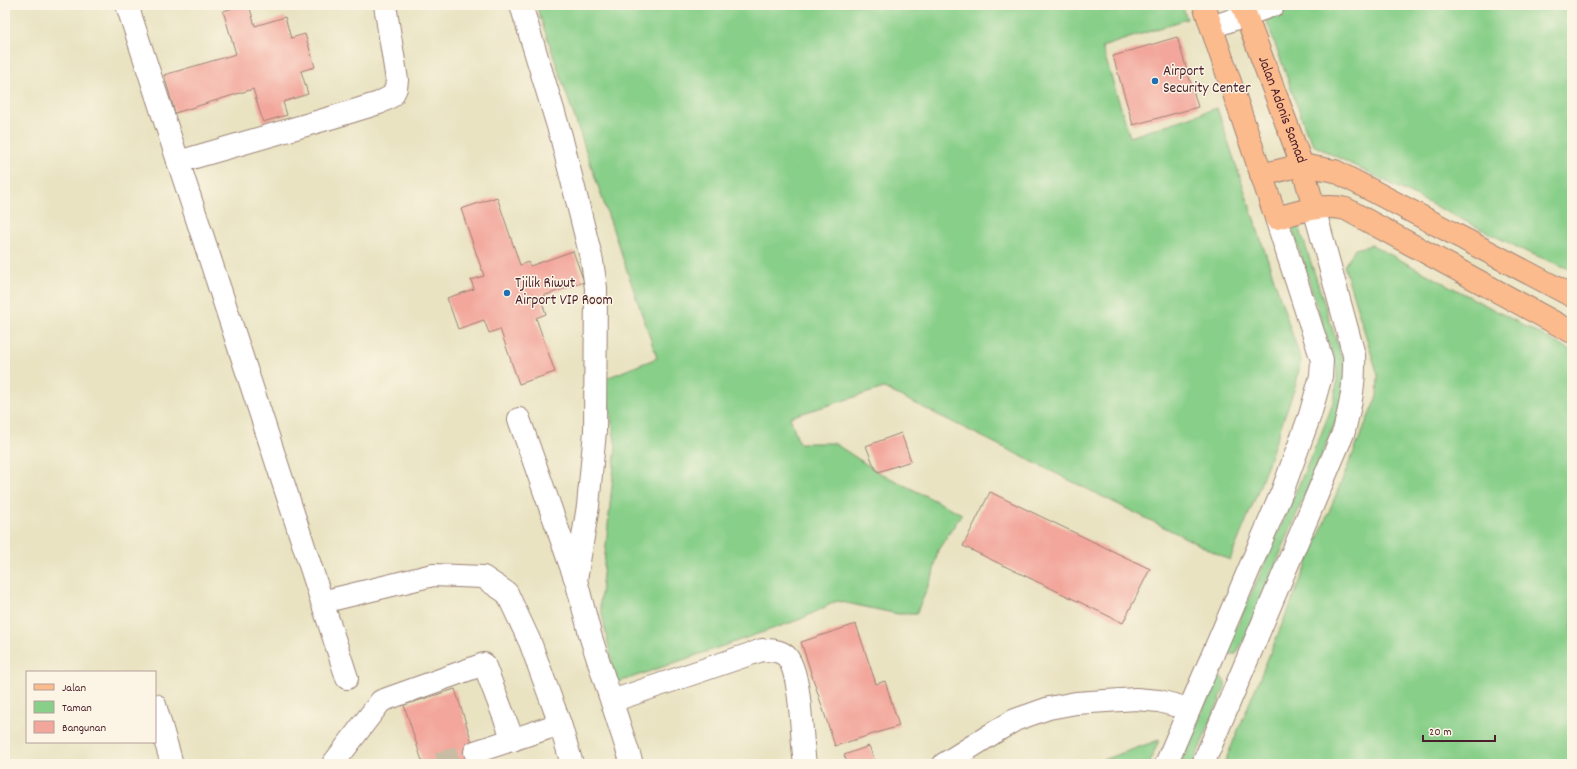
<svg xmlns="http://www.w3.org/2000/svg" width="1577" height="769" font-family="Dekko,sans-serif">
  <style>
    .green { fill: #88cf89; stroke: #69775a }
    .building { fill: #f3a79c }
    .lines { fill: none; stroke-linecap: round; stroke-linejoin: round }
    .minor-tunnel { stroke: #c9bca4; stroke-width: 22; stroke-dasharray: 22 11; stroke-linecap: butt }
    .minor-casing { stroke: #9a8176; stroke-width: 24 }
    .major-casing { stroke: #9a8176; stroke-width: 24 }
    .minor { stroke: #fff; stroke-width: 22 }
    .major { stroke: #fbbb8d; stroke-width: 22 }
    .poi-dot { fill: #1f6fb2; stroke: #fcf5e5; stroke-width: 1.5 }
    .labels { text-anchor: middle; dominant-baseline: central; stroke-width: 3; stroke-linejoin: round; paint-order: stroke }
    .poi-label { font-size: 15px; fill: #4a1f2b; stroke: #fcf5e5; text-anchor: start }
    .street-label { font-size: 15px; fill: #4a1f2b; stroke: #fcf5e5 }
  </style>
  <rect width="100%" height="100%" fill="#fcf5e5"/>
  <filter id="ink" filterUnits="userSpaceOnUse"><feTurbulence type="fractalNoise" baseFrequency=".025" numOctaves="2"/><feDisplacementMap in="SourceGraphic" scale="8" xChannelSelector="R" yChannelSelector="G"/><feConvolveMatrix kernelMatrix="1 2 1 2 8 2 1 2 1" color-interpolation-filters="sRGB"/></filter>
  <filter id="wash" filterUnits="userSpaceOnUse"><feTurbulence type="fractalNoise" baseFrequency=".012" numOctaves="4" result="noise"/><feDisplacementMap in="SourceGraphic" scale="16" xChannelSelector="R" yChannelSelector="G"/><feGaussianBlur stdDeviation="0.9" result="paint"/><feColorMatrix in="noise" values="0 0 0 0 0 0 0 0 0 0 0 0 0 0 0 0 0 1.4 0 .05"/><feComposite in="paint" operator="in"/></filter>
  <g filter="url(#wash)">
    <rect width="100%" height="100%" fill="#e9e3c2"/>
    <!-- green -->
    <g class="green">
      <polygon points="536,5 1182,5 1187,19 1102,47 1130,137 1217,108 1301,360 1296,384 1257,494 1230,560 884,388 790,417 799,443 834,443 878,472 962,514 938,550 933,575 916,614 898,614 837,601 801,619 616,683 600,604 616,446 604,379 657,358"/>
      <polygon points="1261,5 1572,5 1572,270 1527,252 1315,146 1307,133"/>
      <path d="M1297,220L1344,364L1343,404L1244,640L1236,654H1230L1227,649L1321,434C1330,410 1338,396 1337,370L1292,227L1291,223Z"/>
      <polygon points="1372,245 1572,351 1572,764 1224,764 1377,396 1378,375 1344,266 1355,249"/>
      <polygon points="1221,677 1225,682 1225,687 1193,764 1180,764 1213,685 1218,678"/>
      <polygon points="1159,740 1149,764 1091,764"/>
    </g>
    <g id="blocks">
      <!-- building -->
      <g class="building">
        <polygon points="243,5 249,5 255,26 285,17 291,38 305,34 315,67 301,71 308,94 283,102 287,115 263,122 253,89 175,113 164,75 236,54 223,11"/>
        <polygon points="1177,37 1198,107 1133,125 1113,56"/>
        <polygon points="497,197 520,265 528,262 530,266 573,251 584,282 540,297 546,314 536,318 555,372 519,384 500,329 489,333 484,320 458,329 447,298 474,289 471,280 484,276 461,209"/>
        <polygon points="901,433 911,461 878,472 874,466 866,446"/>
        <polygon points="990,492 1150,569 1123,623 963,546"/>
        <polygon points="856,624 876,684 885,681 899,726 835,746 801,642"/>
        <polygon points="455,689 479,764 423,764 404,705"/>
        <polygon points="869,746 876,764 848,764 844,755"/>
      </g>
    </g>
  </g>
  <g filter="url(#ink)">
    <use href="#blocks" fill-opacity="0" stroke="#9a8176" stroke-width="1"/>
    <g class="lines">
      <!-- minor-tunnel -->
      <polyline class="minor-tunnel" points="438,764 475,752"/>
      <!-- minor casing -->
      <g class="minor-casing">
        <g id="minor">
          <polyline points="127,5 347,678"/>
          <polyline points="521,5 561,136 592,261 596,288 595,431 588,506 576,580 591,638 632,764"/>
          <polyline points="1212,27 1274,5"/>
          <polyline points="178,162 337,116 379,103 392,96 396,88 397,80 385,5"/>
          <polyline points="519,419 575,578"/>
          <polyline points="322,602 433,575 483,577 507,593 530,642 560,724 572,764"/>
          <path d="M612,701L762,650C770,650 780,650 786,656C802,672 801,740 805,764"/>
          <polyline points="155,705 172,764"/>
          <polyline points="475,752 560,724"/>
          <polyline points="333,764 381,701 484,664 513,740"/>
          <polyline points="944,764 995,732 1015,720 1049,708 1076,703 1136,699 1159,701 1189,709"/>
          <polyline points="1166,764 1282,492 1310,415 1321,376 1322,360 1276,218"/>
          <path d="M1203,764L1344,431C1351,403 1355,383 1354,355L1314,208"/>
        </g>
      </g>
      <!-- major casing -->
      <g class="major-casing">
        <g id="major">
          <path d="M1204,5L1276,218C1299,212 1323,203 1346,209L1572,332"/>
          <path id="s1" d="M1242,5L1302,165L1314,208"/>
          <polyline points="1261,175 1302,165 1335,171 1572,296"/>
        </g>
      </g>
      <!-- minor -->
      <use href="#minor" class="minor"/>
      <!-- major -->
      <use href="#major" class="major"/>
    </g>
  </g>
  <!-- markers -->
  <g class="poi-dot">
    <circle cx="1155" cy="81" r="4"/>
    <circle cx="507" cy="293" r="4"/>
  </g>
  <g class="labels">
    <!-- poi labels -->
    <g class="poi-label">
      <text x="1163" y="72">Airport<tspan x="1163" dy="17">Security Center</tspan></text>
      <text x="515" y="284">Tjilik Riwut<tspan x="515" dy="17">Airport VIP Room</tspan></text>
    </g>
    <!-- street labels -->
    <g class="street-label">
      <text stroke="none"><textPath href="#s1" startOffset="112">Jalan Adonis Samad</textPath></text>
    </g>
  </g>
  <!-- margin -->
  <rect width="1577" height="769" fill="none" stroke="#fcf5e5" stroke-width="20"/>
  <!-- legend -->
  <rect x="26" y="671" width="130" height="72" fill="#fcf5e5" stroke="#b59f9b"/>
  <rect x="34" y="684" width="20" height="6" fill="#fbbb8d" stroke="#b59f9b"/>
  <text x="62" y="691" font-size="12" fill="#4a1f2b">Jalan</text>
  <rect x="34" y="701" width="20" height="12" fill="#88cf89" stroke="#b59f9b"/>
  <text x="62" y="711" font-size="12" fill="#4a1f2b">Taman</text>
  <rect x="34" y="721" width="20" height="12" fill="#f3a79c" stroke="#b59f9b"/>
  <text x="62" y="731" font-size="12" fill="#4a1f2b">Bangunan</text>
  <!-- scale -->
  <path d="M1423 735v6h72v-6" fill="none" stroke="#4a1f2b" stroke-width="2"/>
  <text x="1429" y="735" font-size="12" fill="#4a1f2b" stroke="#fcf5e5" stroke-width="3" paint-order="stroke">20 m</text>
</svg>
